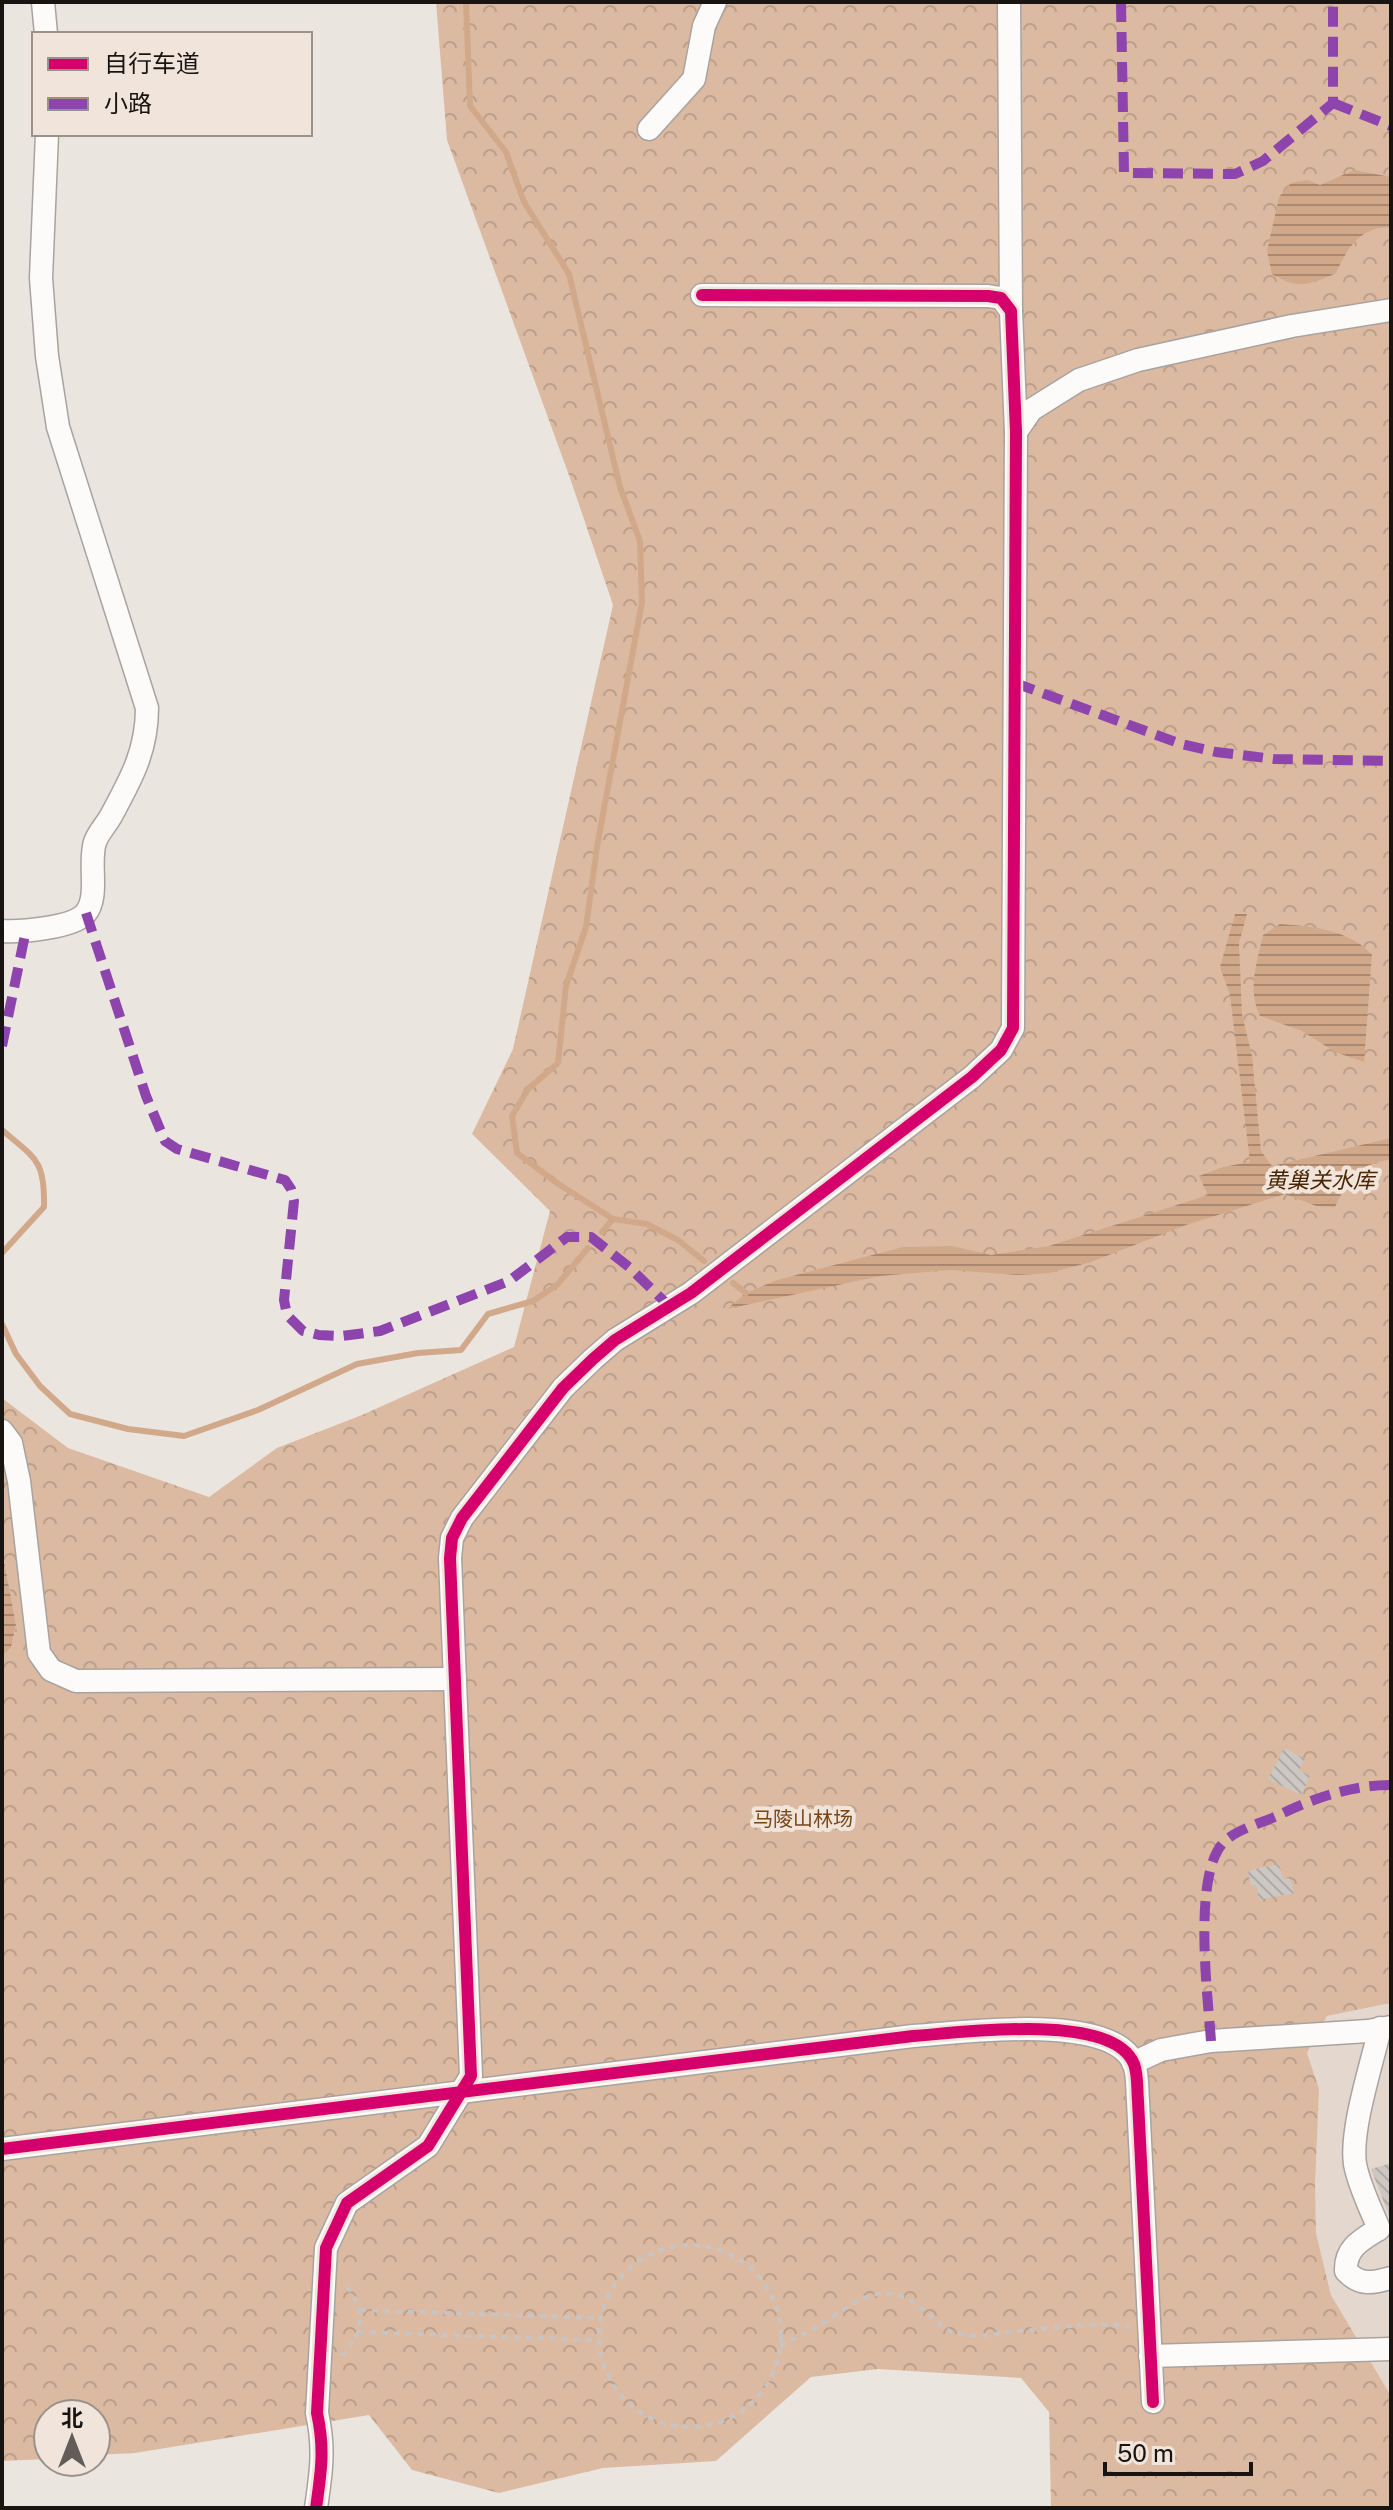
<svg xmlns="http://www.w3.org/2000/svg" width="1393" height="2510" font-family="'Public Sans','Noto Sans SC',sans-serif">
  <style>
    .built { fill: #e4d8ce }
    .forest { fill: url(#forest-crowns) }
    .water { fill: url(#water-rules) }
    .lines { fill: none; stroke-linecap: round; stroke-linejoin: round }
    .stream { stroke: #d1a98a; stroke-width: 6 }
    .building { fill: url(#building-back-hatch) }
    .minor-casing { stroke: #a8a3a0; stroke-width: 25 }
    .path { stroke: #c7c4c3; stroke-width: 4; stroke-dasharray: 6 6; stroke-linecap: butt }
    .minor { stroke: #fcfbfa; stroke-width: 22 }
    .quiet { stroke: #8e44ad; stroke-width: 10; stroke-dasharray: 20 10; stroke-linecap: butt }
    .cycleway-casing { stroke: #f0e4db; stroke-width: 17 }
    .cycleway { stroke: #d6006c; stroke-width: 12 }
    .labels { text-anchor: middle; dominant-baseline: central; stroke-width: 8; stroke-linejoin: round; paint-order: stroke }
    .park-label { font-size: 20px; fill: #7a4516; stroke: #f0e4db }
    .water-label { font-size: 22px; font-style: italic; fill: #492503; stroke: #f0e4db }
  </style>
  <defs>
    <pattern id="forest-crowns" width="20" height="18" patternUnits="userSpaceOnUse" patternTransform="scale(2)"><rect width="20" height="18" fill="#dcbaa1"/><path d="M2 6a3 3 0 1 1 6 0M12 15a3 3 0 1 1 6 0" fill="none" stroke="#bc9f8a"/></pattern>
    <pattern id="water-rules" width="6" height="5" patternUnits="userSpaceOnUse" patternTransform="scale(2)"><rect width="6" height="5" fill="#d1a98a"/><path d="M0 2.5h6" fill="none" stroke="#a9886f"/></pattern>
    <pattern id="building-back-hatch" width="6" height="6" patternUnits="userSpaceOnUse" patternTransform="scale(2)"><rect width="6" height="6" fill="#ccc7c3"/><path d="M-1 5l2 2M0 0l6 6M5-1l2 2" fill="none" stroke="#aeaaa6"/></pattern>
  </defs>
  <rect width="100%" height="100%" fill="#ebe5e0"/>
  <!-- built -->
  <polygon class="built" points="1391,2003 1391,2396 1331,2295 1316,2233 1307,2053 1327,2016"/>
  <!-- forest -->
  <polygon class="forest" points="436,2 1391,2 1391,2003 1327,2016 1307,2053 1319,2089 1315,2184 1316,2233 1331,2295 1391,2396 1391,2508 1051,2508 1049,2412 1021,2378 878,2369 811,2377 716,2461 603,2468 499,2493 412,2470 369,2415 135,2453 96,2455 96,2414 48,2414 48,2459 2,2461 2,1656 11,1648 16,1626 2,1549 2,1398 68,1448 209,1497 277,1448 362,1415 514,1347 550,1211 472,1134 513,1049 613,605 570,478 447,140"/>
  <!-- water -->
  <g class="water">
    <path d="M1354,170L1391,177V227C1360,227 1348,247 1336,273C1310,285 1298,290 1272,274L1267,251L1279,197L1291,183L1307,180L1320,185Z"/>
    <path d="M1235,914H1247L1239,943L1242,1014L1252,1056L1261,1151L1272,1166L1391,1138V1159C1353,1168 1352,1173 1335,1207L1316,1206L1285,1194L1186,1225L1091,1262L1049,1273L1018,1275L950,1270L880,1276L727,1309L746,1293L777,1280L903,1247L952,1246L991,1255L1049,1246L1208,1195L1199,1176L1223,1167L1250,1162L1230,995L1220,967Z"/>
    <path d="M1280,924C1311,926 1351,930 1372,955L1364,1062L1335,1052L1302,1031L1260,1016C1247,989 1257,963 1263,935Z"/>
    <polygon points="2,1549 16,1625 11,1648 2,1656"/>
  </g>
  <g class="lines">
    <!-- stream -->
    <g class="stream">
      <polyline points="466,2 470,106 506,152 524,202 569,274 620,487 640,541 642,602 597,847 586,927 566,986 558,1063 528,1089 512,1116 517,1153 557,1183 613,1219"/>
      <path d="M2,1130C36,1159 45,1160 44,1207L2,1253"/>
      <polyline points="602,1232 613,1219 647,1224 678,1240 704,1261"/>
      <polyline points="733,1283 746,1293"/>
      <polyline points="2,1324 16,1354 40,1386 70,1414 128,1429 184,1436 258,1410 357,1364 418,1353 461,1350 488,1314 533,1301 557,1285 588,1248"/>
    </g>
  </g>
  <!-- building -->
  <g class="building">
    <polygon points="1284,1748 1305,1759 1299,1770 1310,1776 1301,1795 1268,1779"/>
    <polygon points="1279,1864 1283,1879 1290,1878 1294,1893 1259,1900 1256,1885 1251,1886 1248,1871"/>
    <polygon points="1391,2163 1391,2221 1371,2169"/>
  </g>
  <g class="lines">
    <!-- minor casing -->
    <g class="minor-casing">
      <g id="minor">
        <polyline points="43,2 46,34"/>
        <polyline points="1009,2 1011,311"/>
        <polyline points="649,129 694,79 704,26 715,2"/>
        <polyline points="1016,432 1031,410 1079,380 1138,360 1292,326 1391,310"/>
        <path d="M2,931C20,932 72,928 85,914C100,897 88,863 95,842C98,833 106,825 111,816C131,779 147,751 147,708L58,427L47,356L41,278L47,134"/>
        <polyline points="2,1431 11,1443 19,1481 39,1653 51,1670 76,1681 455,1679"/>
        <path d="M1380,2028C1372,2064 1350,2129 1355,2164C1359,2186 1371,2209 1379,2229C1361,2240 1345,2248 1346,2271C1360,2286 1373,2283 1391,2278"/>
        <polyline points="1133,2063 1161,2050 1211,2041 1368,2031 1391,2027"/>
        <path d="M2,2149L913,2036C959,2033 1113,2011 1134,2064C1138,2074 1137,2090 1138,2101L1153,2402"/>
        <polyline points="1150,2356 1391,2349"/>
        <path d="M316,2508C321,2473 325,2449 317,2413L326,2248L347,2203L428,2146L471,2076L450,1558L452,1538L462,1518L563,1388L593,1359L615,1340L691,1293L972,1077L1001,1050L1013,1028L1016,432L1011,311L1001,298L988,296L702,295"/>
      </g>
    </g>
    <!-- path -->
    <g class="path">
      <circle cx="690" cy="2336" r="91"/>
      <polyline points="360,2310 600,2318"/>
      <polyline points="358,2332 599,2340"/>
      <path d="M780,2346C793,2339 806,2333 819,2326C854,2304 878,2277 919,2306C929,2313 938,2324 948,2330C956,2335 969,2335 978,2336C1006,2333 1109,2319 1129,2327"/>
      <path d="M341,2356C365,2335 366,2308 345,2284"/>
    </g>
    <!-- minor -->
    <use href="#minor" class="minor"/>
    <!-- quiet -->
    <g class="quiet">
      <polyline points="1121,2 1124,173 1235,174 1263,161 1333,103 1333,2"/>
      <polyline points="1333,103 1391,126"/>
      <polyline points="1015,683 1181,744 1216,752 1274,759 1391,761"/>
      <polyline points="86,913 146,1096 165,1141 177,1149 285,1180 291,1189 294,1201 284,1300 287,1315 303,1331 319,1335 342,1336 380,1331 509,1281 567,1237 591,1237 629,1267 669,1306"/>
      <polyline points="2,1046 26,930"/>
      <path d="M1211,2041C1208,1997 1192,1874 1224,1842C1237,1829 1262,1823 1279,1815C1314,1798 1352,1785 1391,1785"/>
    </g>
    <!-- cycleway casing -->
    <g class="cycleway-casing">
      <g id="cycleway">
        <path d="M2,2149L913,2036C959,2033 1113,2011 1134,2064C1138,2074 1137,2090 1138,2101L1153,2402"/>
        <path d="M316,2508C321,2473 325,2449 317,2413L326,2248L347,2203L428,2146L471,2076L450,1558L452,1538L462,1518L563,1388L593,1359L615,1340L691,1293L972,1077L1001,1050L1013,1028L1016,432L1011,311L1001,298L988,296L702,295"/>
      </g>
    </g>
    <!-- cycleway -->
    <use href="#cycleway" class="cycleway"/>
  </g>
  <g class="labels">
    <!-- park labels -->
    <g class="park-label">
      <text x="803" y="1819">马陵山林场</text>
    </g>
    <!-- water labels -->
    <g class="water-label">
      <text x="1320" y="1180">黄巢关水库</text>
    </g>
  </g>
  <!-- border -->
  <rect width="1393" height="2510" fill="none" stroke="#181411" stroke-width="8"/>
  <!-- legend -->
  <rect x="32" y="32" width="280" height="104" fill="#f0e4db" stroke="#9a918a" stroke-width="2"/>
  <rect x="48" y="58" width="40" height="12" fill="#d6006c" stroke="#9a918a" stroke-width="2"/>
  <text x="104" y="72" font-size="24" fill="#181411">自行车道</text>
  <rect x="48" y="98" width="40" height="12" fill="#8e44ad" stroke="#9a918a" stroke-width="2"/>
  <text x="104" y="112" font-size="24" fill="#181411">小路</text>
  <!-- north arrow -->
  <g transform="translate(72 2438)"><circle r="38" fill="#f0e4db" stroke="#9a918a" stroke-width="2"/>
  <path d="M0-6L14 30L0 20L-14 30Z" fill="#625d59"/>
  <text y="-12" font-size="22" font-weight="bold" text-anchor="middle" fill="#181411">北</text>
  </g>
  <!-- scale -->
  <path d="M1105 2462v12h146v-12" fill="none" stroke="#181411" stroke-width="4"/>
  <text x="1117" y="2462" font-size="24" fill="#181411" stroke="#f0e4db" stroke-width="6" paint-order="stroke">50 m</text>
</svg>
